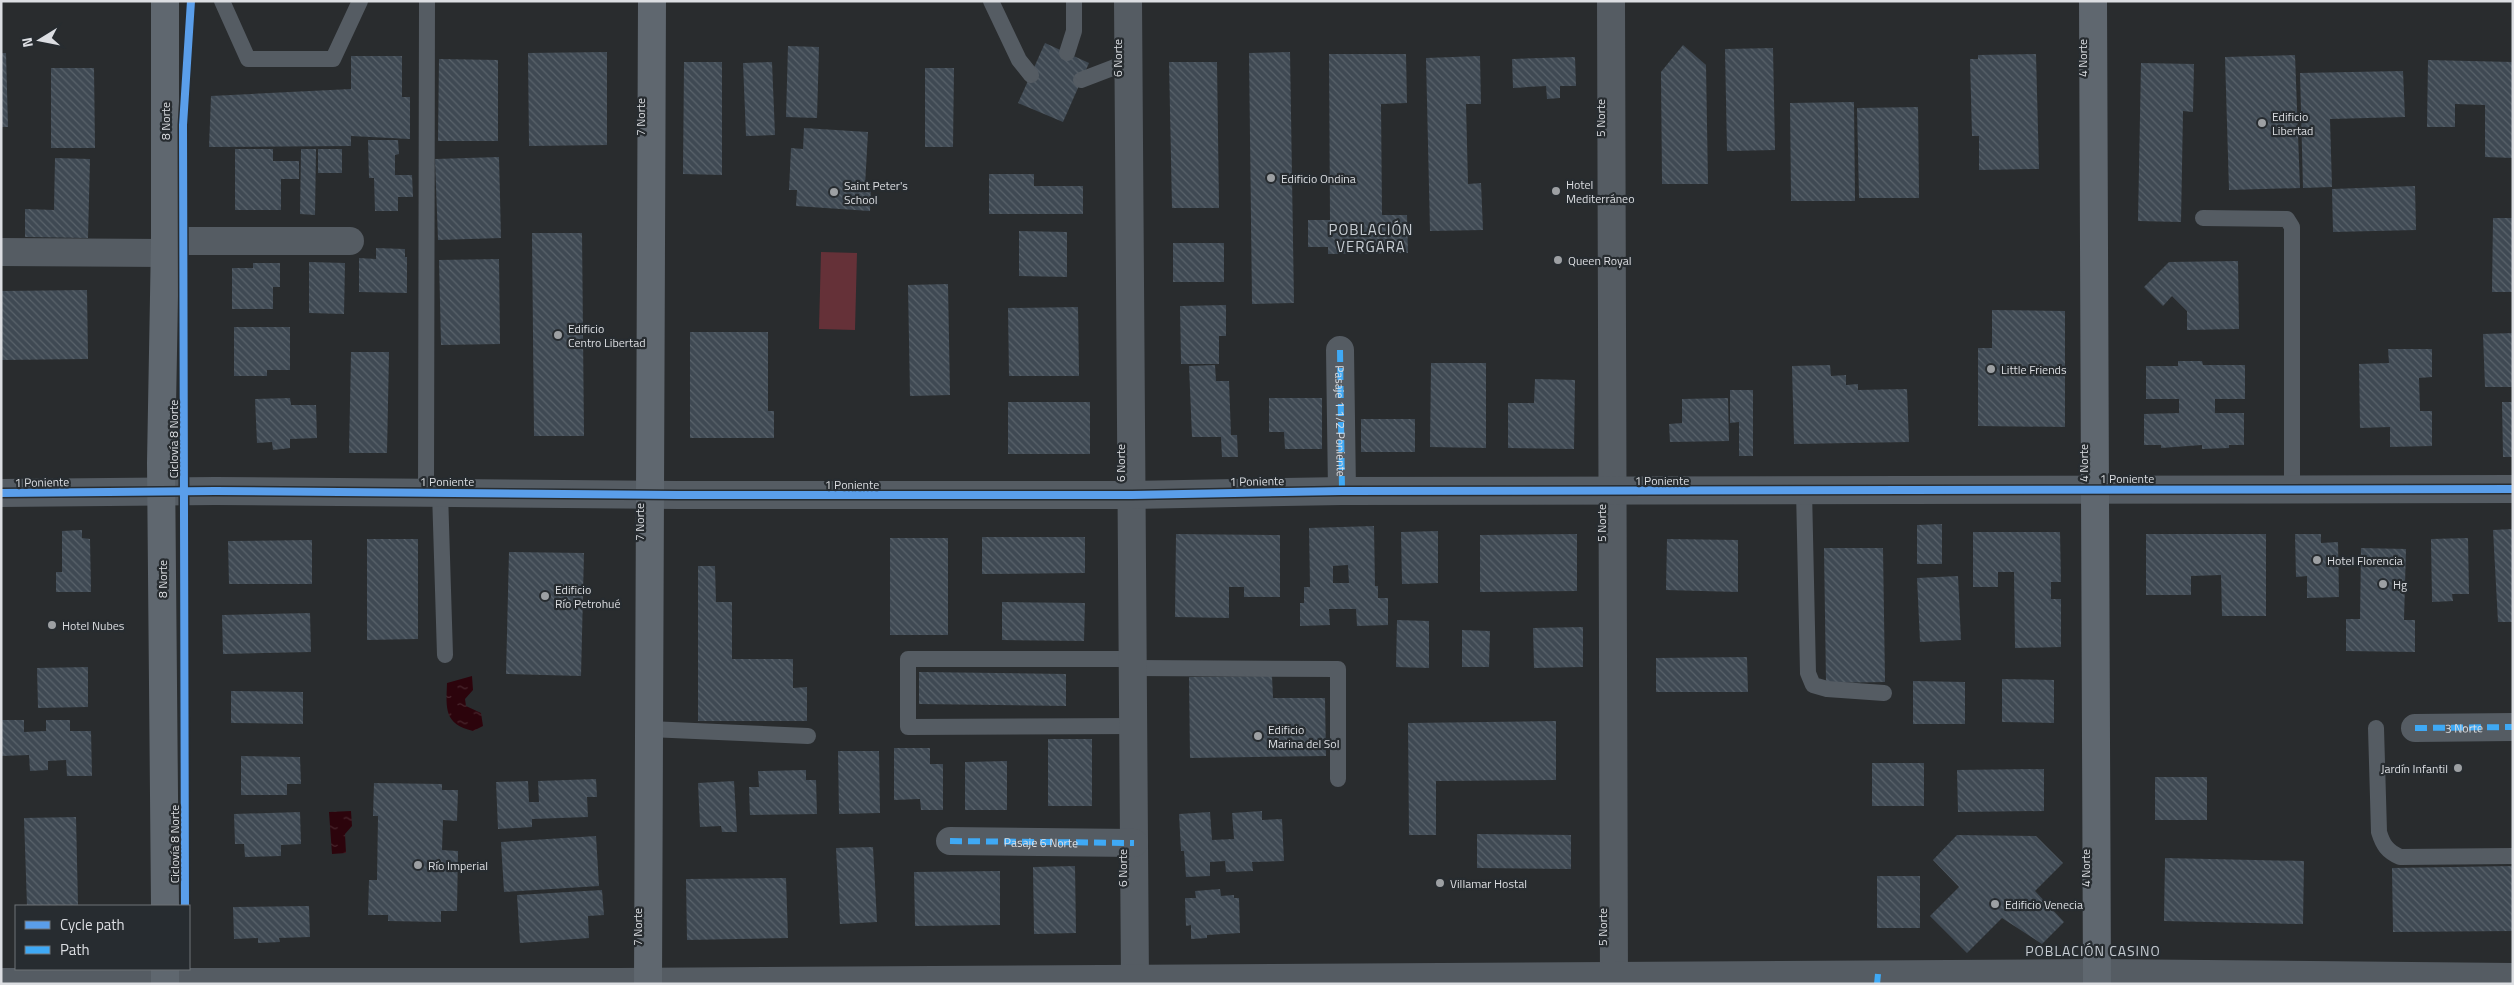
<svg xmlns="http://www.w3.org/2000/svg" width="2514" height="985" font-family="'Titillium Web',sans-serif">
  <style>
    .pitch { fill: #653138 }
    .water { fill: url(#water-ripples) }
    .building { fill: url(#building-back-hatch); fill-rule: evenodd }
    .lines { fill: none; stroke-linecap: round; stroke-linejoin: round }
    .lane { stroke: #555c63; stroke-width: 16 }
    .street { stroke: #555c63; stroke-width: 28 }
    .secondary { stroke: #5f676f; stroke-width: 28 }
    .quiet { stroke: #3fa9f5; stroke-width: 6; stroke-dasharray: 12 6; stroke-linecap: butt }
    .cycleway-casing { stroke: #272c30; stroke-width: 11 }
    .cycleway { stroke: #5a9eea; stroke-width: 8 }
    .poi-dot { fill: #9da0a3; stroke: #272c30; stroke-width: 2 }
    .labels { text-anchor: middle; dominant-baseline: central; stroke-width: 4.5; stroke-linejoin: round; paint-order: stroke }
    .street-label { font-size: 12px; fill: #dcdee2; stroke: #272c30 }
    .poi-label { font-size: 12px; fill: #dcdee2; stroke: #272c30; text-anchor: start }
    .neighbourhood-label { font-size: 14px; letter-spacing: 1px; fill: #c7cdd3; stroke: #272c30 }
    .quarter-label { font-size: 15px; letter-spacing: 1px; fill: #c7cdd3; stroke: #272c30 }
  </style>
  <defs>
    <pattern id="water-ripples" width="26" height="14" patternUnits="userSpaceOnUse" patternTransform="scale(1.25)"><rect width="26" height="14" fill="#2c040c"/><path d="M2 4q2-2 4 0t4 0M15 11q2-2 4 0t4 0" fill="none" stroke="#4a282f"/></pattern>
    <pattern id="building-back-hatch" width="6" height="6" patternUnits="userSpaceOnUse" patternTransform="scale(1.25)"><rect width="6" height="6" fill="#3f4953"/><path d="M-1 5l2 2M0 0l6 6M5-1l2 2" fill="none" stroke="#5a636b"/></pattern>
  </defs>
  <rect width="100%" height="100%" fill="#292c2e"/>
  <!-- pitch -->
  <polygon class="pitch" points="821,252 857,253 855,330 819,329"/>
  <!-- water -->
  <g class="water">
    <path d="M472,676L473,690L465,699L466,706L481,713L483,726L473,731C444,724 446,709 447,683Z"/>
    <polygon points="351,811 352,826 345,834 346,853 332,854 329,812"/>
  </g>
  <!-- building -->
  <g class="building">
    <polygon points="1045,43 1089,63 1063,122 1018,103"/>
    <polygon points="1683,45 1706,65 1708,184 1662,184 1661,72"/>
    <polygon points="788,46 819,47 817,118 786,117"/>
    <polygon points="1773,48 1775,150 1727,151 1725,49"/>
    <polygon points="607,52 607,145 529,146 528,53"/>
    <polygon points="1290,52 1294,303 1252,304 1249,53"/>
    <polygon points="1,53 6,53 8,127 1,127"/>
    <polygon points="1329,54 1406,54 1407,103 1381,104 1382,215 1407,215 1408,253 1328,254 1328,247 1308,247 1308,220 1330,220"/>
    <polygon points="2036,54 2039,169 1979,170 1979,136 1972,136 1970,59 1978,59 1978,55"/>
    <polygon points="2295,55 2300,188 2229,190 2225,57"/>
    <polygon points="351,56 402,56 402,97 410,97 410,139 351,136 351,146 209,147 211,96 351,89"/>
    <polygon points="1480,56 1481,104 1466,104 1468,184 1481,183 1483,230 1430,231 1426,58"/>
    <polygon points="1575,57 1576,86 1560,86 1560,98 1547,99 1546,86 1513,88 1512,59"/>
    <polygon points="439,59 498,60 498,141 438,141"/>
    <polygon points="2428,60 2513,62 2513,158 2485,157 2485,105 2455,104 2455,127 2427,127"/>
    <polygon points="684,62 722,62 722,175 683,174"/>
    <polygon points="772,62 775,135 746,136 743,63"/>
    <polygon points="1169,62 1217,62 1219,208 1172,208"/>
    <polygon points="2141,63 2194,64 2193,112 2183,111 2181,222 2138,221"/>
    <polygon points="51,68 94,68 95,148 51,148"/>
    <polygon points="925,68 954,68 953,147 925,147"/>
    <polygon points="2403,71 2405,117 2330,119 2332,187 2303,188 2300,73"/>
    <polygon points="1854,102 1855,201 1791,201 1790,103"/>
    <polygon points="1918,107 1919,198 1859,198 1857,108"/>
    <polygon points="804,128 868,132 865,186 871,187 870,211 796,206 797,190 789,190 791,148 803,149"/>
    <polygon points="368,140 398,140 399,154 395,155 395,175 412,175 413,197 398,197 398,211 375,211 374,178 369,178"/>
    <polygon points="235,149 273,149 273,161 299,161 299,179 281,179 281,210 235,210"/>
    <polygon points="301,149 316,149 315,215 300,214"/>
    <rect x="318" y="149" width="24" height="24"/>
    <polygon points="499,157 501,238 438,240 435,159"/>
    <polygon points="55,158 90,159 88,238 25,237 25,209 54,210"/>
    <polygon points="989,174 1034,174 1034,186 1083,186 1083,214 989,214"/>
    <polygon points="2415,186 2416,230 2333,232 2332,189"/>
    <polygon points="2493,218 2513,218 2513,292 2492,292"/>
    <polygon points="1019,231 1067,232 1067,277 1019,276"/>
    <polygon points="532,233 582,233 584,436 534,436"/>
    <rect x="1173" y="243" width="51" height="39"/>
    <polygon points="376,248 405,249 405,257 407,257 407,293 359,292 359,258 376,259"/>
    <polygon points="499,259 500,344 441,345 439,260"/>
    <polygon points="2238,261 2239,329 2187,330 2187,311 2172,296 2163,306 2144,287 2169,262"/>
    <polygon points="309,262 345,263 344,314 309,313"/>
    <polygon points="253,263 280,263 280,287 273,287 273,309 232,309 232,268 253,268"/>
    <polygon points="948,284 950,395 910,396 908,285"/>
    <polygon points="87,290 88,359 1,360 1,291"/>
    <polygon points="1226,305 1226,336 1219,336 1219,364 1181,364 1180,306"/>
    <polygon points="1078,307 1079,376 1009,376 1008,308"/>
    <polygon points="1992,310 2065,311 2065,427 1978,426 1978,348 1992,348"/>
    <polygon points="234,327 290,327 290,370 267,370 267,376 234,376"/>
    <polygon points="690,332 768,332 768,411 774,411 774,438 690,438"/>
    <polygon points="2513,333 2513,387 2485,387 2483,334"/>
    <polygon points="2388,349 2432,349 2432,377 2419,378 2420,411 2432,411 2432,446 2390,447 2390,427 2360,428 2359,364 2389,363"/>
    <polygon points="351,352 389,352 387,453 349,453"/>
    <polygon points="2178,361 2202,361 2203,365 2245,365 2245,399 2215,399 2215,413 2244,413 2244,445 2229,445 2229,448 2202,449 2202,445 2161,448 2161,445 2144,445 2144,414 2179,413 2179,399 2146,399 2146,366 2178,366"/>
    <polygon points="1431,363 1486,363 1486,448 1430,447"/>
    <polygon points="1215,365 1216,381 1229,381 1231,435 1237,435 1238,457 1222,457 1221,437 1192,437 1189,366"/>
    <polygon points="1830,365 1831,376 1846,375 1846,385 1858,384 1858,390 1907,389 1909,442 1794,444 1792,366"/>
    <polygon points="1535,379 1575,380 1574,449 1508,448 1508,403 1534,403"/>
    <polygon points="1730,390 1753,390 1753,456 1739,456 1739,422 1730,423"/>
    <polygon points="290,398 291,405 316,405 317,438 290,439 290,448 273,450 272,442 257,443 255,399"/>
    <polygon points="1269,398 1322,398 1322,449 1285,449 1284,432 1269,432"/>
    <polygon points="1728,398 1729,441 1670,442 1669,424 1682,423 1682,399"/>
    <rect x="1008" y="402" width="82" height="52"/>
    <polygon points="2502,402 2513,402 2513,457 2503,457"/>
    <rect x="1361" y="419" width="54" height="33"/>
    <polygon points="1942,524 1942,564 1917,564 1917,525"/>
    <path d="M1374,526L1375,586H1378V598H1388V625L1357,626L1356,609H1329L1330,625L1300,626V603H1304V587H1310L1309,528ZM1348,565L1349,583H1333V566Z"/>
    <polygon points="2513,529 2513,622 2498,622 2493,530"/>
    <polygon points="82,530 82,538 90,539 91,592 56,592 56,572 62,572 62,531"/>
    <polygon points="1438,531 1438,583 1402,584 1401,532"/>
    <polygon points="1973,532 2060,532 2061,582 2051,582 2051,599 2061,599 2061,647 2015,648 2014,572 1998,572 1998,587 1973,587"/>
    <polygon points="1176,534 1280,535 1280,597 1244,597 1244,587 1229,587 1229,618 1175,617"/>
    <polygon points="1577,534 1577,591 1480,592 1480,535"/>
    <polygon points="2146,534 2266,534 2266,616 2222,616 2221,575 2191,576 2191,595 2146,595"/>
    <polygon points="2295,534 2321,534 2321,543 2338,542 2339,597 2307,598 2307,576 2296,577"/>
    <polygon points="982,537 1085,537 1085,573 982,574"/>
    <rect x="890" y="538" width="58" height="97"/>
    <polygon points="2468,538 2469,594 2452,594 2453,601 2432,602 2431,539"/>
    <polygon points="367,539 418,539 418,639 367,640"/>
    <polygon points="1667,539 1738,540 1738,592 1666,590"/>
    <polygon points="312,540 312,584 229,584 228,541"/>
    <polygon points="1824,548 1883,548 1885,682 1826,683"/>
    <polygon points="2361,548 2406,549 2404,620 2415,620 2415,652 2346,651 2346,619 2360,619"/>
    <polygon points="509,552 584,553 581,676 506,674"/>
    <polygon points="698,566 715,566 716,602 732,602 732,659 793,659 793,688 807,687 807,721 698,721"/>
    <polygon points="1958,576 1961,640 1920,642 1917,578"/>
    <polygon points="1002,602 1085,603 1084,641 1002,640"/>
    <polygon points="310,613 311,652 223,654 222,615"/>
    <polygon points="1397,620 1429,621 1429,668 1396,667"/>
    <polygon points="1583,627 1583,667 1534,668 1533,628"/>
    <polygon points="1462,630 1490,631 1489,667 1462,667"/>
    <polygon points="1747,657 1748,692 1656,692 1656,658"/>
    <polygon points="88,667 88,707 38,708 37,668"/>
    <polygon points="919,672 1066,674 1066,706 919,704"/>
    <polygon points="1272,676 1273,698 1325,698 1326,756 1190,758 1189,677"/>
    <polygon points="2002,679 2054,680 2054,723 2002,722"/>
    <polygon points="1913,681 1965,682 1965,724 1913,724"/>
    <polygon points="231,691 303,692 303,724 231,723"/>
    <polygon points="1,720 24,720 24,732 46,731 46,720 70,720 70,731 91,731 92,776 67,776 66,760 48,761 48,770 30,771 29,755 2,756"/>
    <polygon points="1556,721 1556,780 1436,781 1436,835 1409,835 1408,723"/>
    <rect x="1048" y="739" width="44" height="67"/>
    <polygon points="894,748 930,748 930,764 943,764 943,810 921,810 920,799 894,800"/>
    <polygon points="838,751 879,751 880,813 839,814"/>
    <polygon points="241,756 300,757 301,784 287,784 287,795 241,795"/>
    <polygon points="1007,761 1007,810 965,810 965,762"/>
    <rect x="1872" y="763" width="52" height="43"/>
    <polygon points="2044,769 2044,811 1958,812 1957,770"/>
    <polygon points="806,770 806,780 816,780 817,814 750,815 749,787 759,787 758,771"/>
    <rect x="2155" y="777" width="52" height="43"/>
    <polygon points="596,779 597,797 587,797 588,817 532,819 532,827 498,829 496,782 528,781 529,802 539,802 538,781"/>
    <polygon points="734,781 737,832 722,832 721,826 700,827 698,783"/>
    <polygon points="374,783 442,784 442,790 458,790 457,821 443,820 442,850 458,851 457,911 441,911 441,922 388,921 388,915 368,915 369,880 377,880 378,816 373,816"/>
    <polygon points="1262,811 1262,820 1282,819 1284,861 1252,862 1253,871 1226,872 1225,861 1210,862 1210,876 1186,877 1184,851 1181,851 1179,814 1210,812 1212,840 1234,839 1232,813"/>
    <polygon points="300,812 301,844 281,845 281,856 245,857 244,844 235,844 234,814"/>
    <polygon points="76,817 78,906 27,906 24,818"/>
    <polygon points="1477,834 1571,835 1571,869 1477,868"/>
    <polygon points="1957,835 2036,836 2063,863 2035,891 2064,922 2042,944 2002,918 1967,953 1930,916 1959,887 1933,860"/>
    <polygon points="596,836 599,886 504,892 501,842"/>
    <polygon points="873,847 877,922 840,924 836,848"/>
    <polygon points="2165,858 2304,861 2303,924 2164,921"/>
    <polygon points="1075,866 1076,933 1034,934 1033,867"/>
    <polygon points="2513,866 2513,931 2393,932 2392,868"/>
    <polygon points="1000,871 1000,925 915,926 914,872"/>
    <rect x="1877" y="876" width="43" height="52"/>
    <polygon points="786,878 788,938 687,940 686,879"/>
    <polygon points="1220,889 1221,896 1234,895 1234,898 1239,898 1240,933 1207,935 1207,938 1191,939 1191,925 1186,926 1185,898 1196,898 1195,891"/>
    <polygon points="602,890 604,915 588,916 589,938 520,943 517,895"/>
    <polygon points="309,906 310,937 279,938 280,942 258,943 258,938 234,939 233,907"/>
  </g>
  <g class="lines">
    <!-- lane -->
    <g class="lane">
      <polyline points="222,1 248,59 333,59 360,1"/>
      <polyline points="991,1 1019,60 1031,75"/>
      <polyline points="1067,53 1074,31 1074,1"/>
      <polyline points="1081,80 1128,62"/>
      <polyline points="2203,218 2287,219 2292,227 2292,489"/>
      <polyline points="1804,490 1808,673 1813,685 1827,689 1884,693"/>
      <polyline points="426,492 427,1"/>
      <polyline points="440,492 445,655"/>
      <polyline points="1133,659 908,659 908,727 1133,726"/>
      <polyline points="1133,668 1338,669 1338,779"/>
      <path d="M2376,728L2379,832C2383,845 2387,851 2400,857L2513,856"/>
      <polyline points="649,729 808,736"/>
    </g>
    <!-- street -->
    <g class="street">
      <polyline points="1128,1 1135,984"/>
      <polyline points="1611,1 1614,984"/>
      <polyline points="165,241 350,241"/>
      <polyline points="1,252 165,253"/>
      <path id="s1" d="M1340,350L1342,491"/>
      <polyline points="1,493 215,491 677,495 1132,495 1342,491 2513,489"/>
      <path id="s2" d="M2415,728L2513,727"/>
      <polyline points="950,841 1134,843"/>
      <polyline points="1,982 618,982 2097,973 2513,977"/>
    </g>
    <!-- secondary -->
    <g class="secondary">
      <polyline points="2093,1 2097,984"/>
      <polyline points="165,906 161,463 165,241 165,1"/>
      <polyline points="165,969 165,984"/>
      <polyline points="648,984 652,1"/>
    </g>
    <!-- quiet -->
    <g class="quiet">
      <polyline points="1340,350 1342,491"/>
      <polyline points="2415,728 2513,727"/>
      <path id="s3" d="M950,841L1134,843"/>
      <polyline points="1877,984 1878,974"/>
    </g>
    <!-- cycleway casing -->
    <g class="cycleway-casing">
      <g id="cycleway">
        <polyline points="1,493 215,491 677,495 1132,495 1342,491 2513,489"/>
        <polyline points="185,906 183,125 191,1"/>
      </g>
    </g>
    <!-- cycleway -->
    <use href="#cycleway" class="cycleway"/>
  </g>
  <!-- markers -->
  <g class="poi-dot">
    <circle cx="2262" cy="123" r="5"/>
    <circle cx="1271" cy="178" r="5"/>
    <circle cx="1556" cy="191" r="5"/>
    <circle cx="834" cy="192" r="5"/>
    <circle cx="1558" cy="260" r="5"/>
    <circle cx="558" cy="335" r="5"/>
    <circle cx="1991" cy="369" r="5"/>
    <circle cx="2317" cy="560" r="5"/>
    <circle cx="2383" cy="584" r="5"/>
    <circle cx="545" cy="596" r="5"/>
    <circle cx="52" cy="625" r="5"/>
    <circle cx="1258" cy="736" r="5"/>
    <circle cx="2458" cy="768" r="5"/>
    <circle cx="418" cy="865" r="5"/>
    <circle cx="1440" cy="883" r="5"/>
    <circle cx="1995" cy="904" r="5"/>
  </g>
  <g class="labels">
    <!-- street labels -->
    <g class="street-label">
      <text transform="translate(1117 58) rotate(-90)">6 Norte</text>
      <text transform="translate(2082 58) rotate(-90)">4 Norte</text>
      <text transform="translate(640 117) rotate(-90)">7 Norte</text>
      <text transform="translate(1600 118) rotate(-90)">5 Norte</text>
      <text transform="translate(165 121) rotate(-90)">8 Norte</text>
      <text stroke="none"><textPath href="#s1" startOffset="71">Pasaje 1 1/2 Poniente</textPath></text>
      <text transform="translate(173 439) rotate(-90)">Ciclovía 8 Norte</text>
      <text transform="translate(1120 463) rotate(-90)">6 Norte</text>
      <text transform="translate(2083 463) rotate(-90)">4 Norte</text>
      <text x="2127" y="478">1 Poniente</text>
      <text x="1662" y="480">1 Poniente</text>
      <text x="447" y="481">1 Poniente</text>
      <text transform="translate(1257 481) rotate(-1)">1 Poniente</text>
      <text transform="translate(42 482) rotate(-1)">1 Poniente</text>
      <text x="852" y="484">1 Poniente</text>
      <text transform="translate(639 522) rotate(-90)">7 Norte</text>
      <text transform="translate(1601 523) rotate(-90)">5 Norte</text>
      <text transform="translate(162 579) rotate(-90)">8 Norte</text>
      <text stroke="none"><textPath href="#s2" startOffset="49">3 Norte</textPath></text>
      <text stroke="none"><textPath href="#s3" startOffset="91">Pasaje 6 Norte</textPath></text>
      <text transform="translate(174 844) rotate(-90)">Ciclovía 8 Norte</text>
      <text transform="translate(1122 868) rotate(-90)">6 Norte</text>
      <text transform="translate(2085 868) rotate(-90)">4 Norte</text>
      <text transform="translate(637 927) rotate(-90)">7 Norte</text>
      <text transform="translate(1602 927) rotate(-90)">5 Norte</text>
    </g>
    <!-- poi labels -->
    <g class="poi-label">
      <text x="2272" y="116">Edificio<tspan x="2272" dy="14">Libertad</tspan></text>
      <text x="1281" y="178">Edificio Ondina</text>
      <text x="1566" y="184">Hotel<tspan x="1566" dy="14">Mediterráneo</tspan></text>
      <text x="844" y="185">Saint Peter's<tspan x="844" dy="14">School</tspan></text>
      <text x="1568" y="260">Queen Royal</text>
      <text x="568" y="328">Edificio<tspan x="568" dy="14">Centro Libertad</tspan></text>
      <text x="2001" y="369">Little Friends</text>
      <text x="2327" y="560">Hotel Florencia</text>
      <text x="2393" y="584">Hg</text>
      <text x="555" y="589">Edificio<tspan x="555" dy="14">Río Petrohué</tspan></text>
      <text x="62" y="625">Hotel Nubes</text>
      <text x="1268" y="729">Edificio<tspan x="1268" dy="14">Marina del Sol</tspan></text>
      <text x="2448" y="768" text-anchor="end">Jardín Infantil</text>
      <text x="428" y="865">Río Imperial</text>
      <text x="1450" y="883">Villamar Hostal</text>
      <text x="2005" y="904">Edificio Venecia</text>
    </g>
    <!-- neighbourhood labels -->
    <g class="neighbourhood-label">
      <text x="2093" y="950">POBLACIÓN CASINO</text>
    </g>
    <!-- quarter labels -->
    <g class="quarter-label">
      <text x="1371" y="229">POBLACIÓN<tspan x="1371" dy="17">VERGARA</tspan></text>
    </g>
  </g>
  <!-- border -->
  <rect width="2514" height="985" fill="none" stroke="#dcdee2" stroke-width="5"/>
  <!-- legend -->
  <rect x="15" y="905" width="175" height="65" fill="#272c30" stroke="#6f7377"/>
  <rect x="25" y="921" width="25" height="8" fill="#5a9eea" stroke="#6f7377"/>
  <text x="60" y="930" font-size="15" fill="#dcdee2">Cycle path</text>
  <rect x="25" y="946" width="25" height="8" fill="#3fa9f5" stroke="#6f7377"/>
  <text x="60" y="955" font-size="15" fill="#dcdee2">Path</text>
  <!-- north arrow -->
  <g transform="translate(40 40) rotate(260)" stroke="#272c30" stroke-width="4" paint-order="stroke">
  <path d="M0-4L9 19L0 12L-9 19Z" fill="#dcdee2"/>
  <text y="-8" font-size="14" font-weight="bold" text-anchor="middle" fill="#dcdee2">N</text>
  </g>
</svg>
